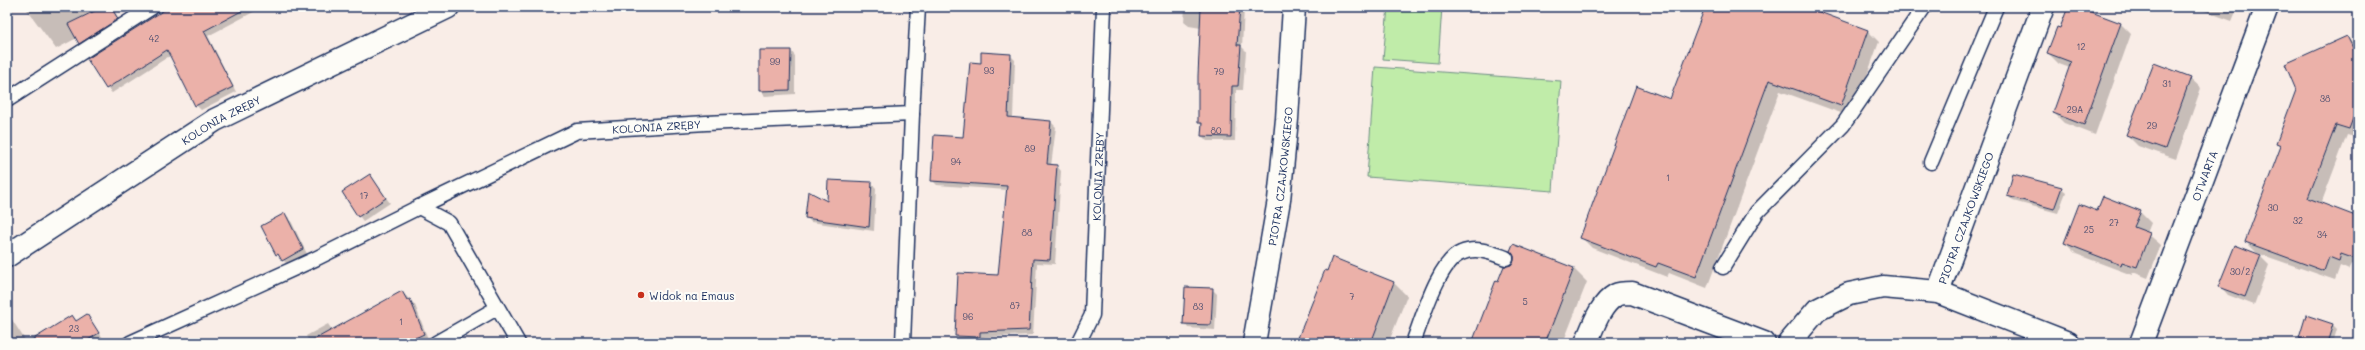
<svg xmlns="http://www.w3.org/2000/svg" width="2365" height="350" font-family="Mali,sans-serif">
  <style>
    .green { fill: #c0eca9; stroke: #6e8e84 }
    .shadow { fill: #0003 }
    .building { fill: #ebb1a9; stroke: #1b2f5e }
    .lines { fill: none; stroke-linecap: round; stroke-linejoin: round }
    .lane-casing { stroke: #1b2f5e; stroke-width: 17 }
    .street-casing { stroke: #1b2f5e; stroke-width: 25 }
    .lane { stroke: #fdfcf7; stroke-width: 14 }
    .street { stroke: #fdfcf7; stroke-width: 22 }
    .poi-dot { fill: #c8321e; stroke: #fdfcf7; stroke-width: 1.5 }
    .labels { text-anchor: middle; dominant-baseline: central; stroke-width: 4; stroke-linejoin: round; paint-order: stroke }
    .number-label { font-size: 9px; fill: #4f5071 }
    .street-label { font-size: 11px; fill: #1b2f5e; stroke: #fdfcf7 }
    .poi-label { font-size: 11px; fill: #1b2f5e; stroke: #fdfcf7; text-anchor: start }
  </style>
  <rect width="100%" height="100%" fill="#f9ede7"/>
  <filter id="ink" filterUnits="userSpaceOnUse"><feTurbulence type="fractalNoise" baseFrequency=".025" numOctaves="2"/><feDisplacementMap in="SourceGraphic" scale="8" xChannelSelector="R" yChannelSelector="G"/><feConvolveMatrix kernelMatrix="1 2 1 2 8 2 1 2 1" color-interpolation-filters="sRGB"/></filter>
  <g filter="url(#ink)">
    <!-- green -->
    <g class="green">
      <polygon points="1388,7 1442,7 1438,63 1383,59"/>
      <polygon points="1375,67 1561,81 1553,191 1367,177"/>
    </g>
    <!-- shadow -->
    <g class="shadow">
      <polygon points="25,7 112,7 122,24 84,48 77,38 56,49"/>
      <polygon points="172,7 261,8 208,36 236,92 201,110 196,105 171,55 112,93 107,88"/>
      <polygon points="1185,7 1244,7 1242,47 1246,51 1243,90 1236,90 1235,141 1207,141 1202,136 1203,126 1199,123 1201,28 1189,26 1184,22"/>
      <polygon points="1706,7 1803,7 1868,31 1879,42 1852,117 1780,91 1707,288 1669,273 1667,277 1592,248 1581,237 1671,100"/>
      <polygon points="2069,7 2075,7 2121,24 2131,34 2095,135 2064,123 2054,113 2070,68 2059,64 2048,53"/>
      <polygon points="2194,7 2238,7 2232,21"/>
      <polygon points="2347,37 2358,48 2358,138 2347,135 2321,204 2358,218 2358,266 2352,264 2349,270 2340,266 2335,280 2257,253 2269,265 2254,305 2228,295 2220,286 2259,255 2246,242 2281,148 2277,144"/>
      <polygon points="791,51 795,56 795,94 765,96 760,91"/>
      <polygon points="1010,55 1015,60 1013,118 1051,122 1056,127 1051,166 1057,166 1061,171 1055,264 1037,263 1033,335 984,337 984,341 961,341 956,336 999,276 1007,190 937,185 932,180 964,138 982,64"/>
      <polygon points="2190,78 2201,88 2176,159 2138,146 2127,135"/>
      <polygon points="370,175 390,203 363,221 359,216"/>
      <polygon points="871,183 876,188 874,231 811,222 806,217 828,202"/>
      <polygon points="2061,188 2066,192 2058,213 2013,201 2008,196"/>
      <polygon points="2098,212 2140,212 2151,223 2147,233 2161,245 2148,278 2133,272 2132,275 2076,254 2065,243"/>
      <polygon points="285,214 290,219 307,254 288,265 277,254"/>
      <polygon points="1513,245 1574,269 1587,282 1563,343 1474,343 1499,282 1515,262"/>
      <polygon points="1333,259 1394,283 1407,296 1390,339 1393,343 1297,343"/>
      <polygon points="1212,289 1217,294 1215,330 1188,328 1184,323"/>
      <polygon points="402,292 415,305 428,339 419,343 356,343"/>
      <polygon points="7,312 27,343 7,343"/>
      <polygon points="72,316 77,322 86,316 103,338 95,343 28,343"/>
      <polygon points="328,324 341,343 310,343 306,336"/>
      <polygon points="2332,324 2337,329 2333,343 2308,343 2300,337"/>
    </g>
    <!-- building -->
    <g class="building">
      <polygon points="103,7 111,7 118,19 79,44 68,24"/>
      <polygon points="169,7 249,7 204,31 233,87 195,106 167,50 106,89 87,59"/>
      <polygon points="1201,7 1240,7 1237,45 1241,45 1238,86 1232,86 1231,137 1201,136 1202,123 1198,123 1198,76"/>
      <polygon points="1705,7 1806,7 1868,30 1841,106 1769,80 1696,277 1658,263 1656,267 1580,238 1636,86 1670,99"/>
      <polygon points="2068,7 2078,7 2121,23 2084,125 2053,113 2071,62 2047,53 2057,27 2060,28"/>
      <polygon points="2347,36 2355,52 2358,53 2358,105 2349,129 2336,125 2308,198 2358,217 2358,260 2341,254 2339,261 2329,257 2324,271 2245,242 2281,146 2276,144 2296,90 2285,64"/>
      <polygon points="759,50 791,50 790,90 759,91"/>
      <polygon points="981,52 1011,54 1008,117 1051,121 1047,164 1057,165 1050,260 1033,259 1029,330 980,332 980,337 955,336 958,273 998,275 1007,186 931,181 934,135 963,137 970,62 981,63"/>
      <polygon points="2154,63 2191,77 2165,149 2126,135"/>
      <polygon points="370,174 386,198 358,217 342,192"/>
      <polygon points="2013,174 2062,187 2054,209 2007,196"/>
      <polygon points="828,180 872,182 869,227 805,218 808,191 827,201"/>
      <polygon points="2103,196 2141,211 2134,227 2150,233 2137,267 2122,262 2121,265 2064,243 2079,204 2097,211"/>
      <polygon points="285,213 303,249 282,261 278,254 276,255 261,226"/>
      <polygon points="1513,244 1574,268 1545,343 1472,343 1496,280 1498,281 1504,266 1511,265 1514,261 1514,256 1510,251"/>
      <polygon points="2235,245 2261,255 2245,297 2218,287"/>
      <polygon points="1332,257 1394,282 1371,343 1296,343 1325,270 1327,271"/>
      <polygon points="1185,287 1213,288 1211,325 1183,324"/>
      <polygon points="402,291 407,300 410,299 424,334 404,343 308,343"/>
      <polygon points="87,314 99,333 88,340 90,343 27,343 72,315 76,321"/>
      <polygon points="2306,315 2333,324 2327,343 2316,343 2299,338"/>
    </g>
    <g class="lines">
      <!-- lane casing -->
      <g class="lane-casing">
        <g id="lane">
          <polyline points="7,100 152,7"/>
          <polyline points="1931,162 1996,7"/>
          <path id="s1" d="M419,207L577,131L706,123L912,114"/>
          <polyline points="1723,267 1757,212 1843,125 1924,7"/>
          <polyline points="130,343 315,259 419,207 449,223 518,343"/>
          <polyline points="436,343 497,308"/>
          <polyline points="903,343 912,114 918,7"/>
          <path id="s2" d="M1078,343L1092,315L1104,7"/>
          <path d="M1413,343C1422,320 1438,262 1461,253C1477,246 1492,253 1506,258"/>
        </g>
      </g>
      <!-- street casing -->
      <g class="street-casing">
        <g id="street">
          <path id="s3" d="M7,256L215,120L448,7"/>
          <path id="s4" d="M1938,292L2043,7"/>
          <path id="s5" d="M1254,343L1279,200L1287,119L1294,7"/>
          <path d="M1586,343C1593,327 1600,304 1616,295C1620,293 1628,293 1632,293L1764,343"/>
          <polyline points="1789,343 1817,310 1849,294 1883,287 1938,292 2068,343"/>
          <path id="s6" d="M2141,343L2267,7"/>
        </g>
      </g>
      <!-- lane -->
      <use href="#lane" class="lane"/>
      <!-- street -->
      <use href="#street" class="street"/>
    </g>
  </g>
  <!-- markers -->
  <circle class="poi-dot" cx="641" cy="295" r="4"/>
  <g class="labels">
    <!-- number labels -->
    <g class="number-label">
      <text x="154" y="38">42</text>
      <text x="2081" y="46">12</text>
      <text x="775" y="61">99</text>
      <text x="989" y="70">93</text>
      <text x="1219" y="71">79</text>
      <text x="2167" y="83">31</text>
      <text x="2325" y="98">38</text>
      <text x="2075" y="109">29A</text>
      <text x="2152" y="125">29</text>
      <text x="1216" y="130">80</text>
      <text x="1030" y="148">89</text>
      <text x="956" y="161">94</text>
      <text x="1668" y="177">1</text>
      <text x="364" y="195">17</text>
      <text x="2273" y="207">30</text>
      <text x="2298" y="220">32</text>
      <text x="2114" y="222">27</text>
      <text x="2089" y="229">25</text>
      <text x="1027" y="232">88</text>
      <text x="2322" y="234">34</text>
      <text x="2240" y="271">30/2</text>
      <text x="1352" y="296">7</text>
      <text x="1525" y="301">5</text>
      <text x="1015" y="305">87</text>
      <text x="1198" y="306">83</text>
      <text x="968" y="316">96</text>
      <text x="401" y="321">1</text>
      <text x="74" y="328">23</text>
    </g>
    <!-- street labels -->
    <g class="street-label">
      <text stroke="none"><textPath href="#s3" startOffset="254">KOLONIA ZRĘBY</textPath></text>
      <text stroke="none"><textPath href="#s1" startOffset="255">KOLONIA ZRĘBY</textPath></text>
      <text stroke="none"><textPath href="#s6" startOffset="179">OTWARTA</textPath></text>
      <text stroke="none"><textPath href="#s5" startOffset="169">PIOTRA CZAJKOWSKIEGO</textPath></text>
      <text stroke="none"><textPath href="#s2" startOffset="170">KOLONIA ZRĘBY</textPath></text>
      <text stroke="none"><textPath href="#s4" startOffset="79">PIOTRA CZAJKOWSKIEGO</textPath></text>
    </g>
    <!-- poi labels -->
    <g class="poi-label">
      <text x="649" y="295">Widok na Emaus</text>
    </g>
  </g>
  <!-- margin -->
  <rect width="2365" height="350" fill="none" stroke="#fdfcf7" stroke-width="24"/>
  <rect x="12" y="12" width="2341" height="326" fill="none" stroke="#1b2f5e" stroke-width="1.5" filter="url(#ink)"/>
</svg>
